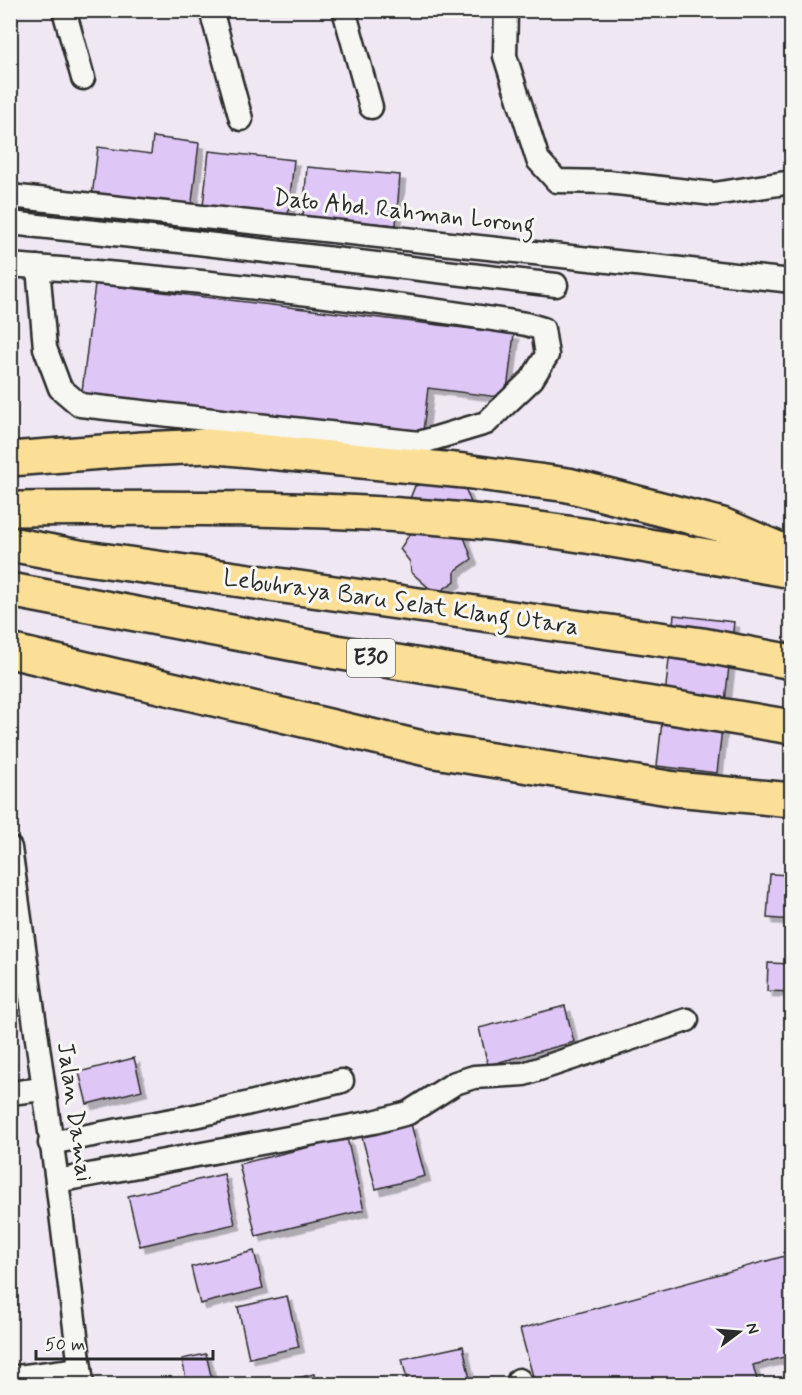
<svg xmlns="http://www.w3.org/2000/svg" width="802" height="1395" font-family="Mynerve,sans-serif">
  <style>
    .building { fill: #dec6f6; stroke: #2b2b2b; stroke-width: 1.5; filter: url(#shadow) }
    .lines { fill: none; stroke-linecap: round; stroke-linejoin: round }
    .minor-casing { stroke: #2b2b2b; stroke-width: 27 }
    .highway-casing { stroke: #2b2b2b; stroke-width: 38 }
    .minor { stroke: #f6f6f2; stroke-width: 22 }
    .highway { stroke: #fbdf96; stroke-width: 33 }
    .labels { text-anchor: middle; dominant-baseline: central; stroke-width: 6; stroke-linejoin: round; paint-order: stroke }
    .shield { fill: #f6f6f2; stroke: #686867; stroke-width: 1.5 }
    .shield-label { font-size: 22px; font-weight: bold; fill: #2b2b2b }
    .street-label { font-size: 24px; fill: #2b2b2b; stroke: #f6f6f2 }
  </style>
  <defs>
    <filter id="shadow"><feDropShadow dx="5.5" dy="5.5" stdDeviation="0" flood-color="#0004"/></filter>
  </defs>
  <rect width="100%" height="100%" fill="#efe8f3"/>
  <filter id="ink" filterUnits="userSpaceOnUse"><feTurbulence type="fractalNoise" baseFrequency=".0167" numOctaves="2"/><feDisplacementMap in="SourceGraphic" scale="12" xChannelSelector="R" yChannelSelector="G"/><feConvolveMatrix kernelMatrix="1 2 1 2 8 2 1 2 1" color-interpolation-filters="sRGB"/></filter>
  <g filter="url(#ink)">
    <!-- building -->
    <g class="building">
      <polygon points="153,137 199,143 191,210 92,197 98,147 151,154"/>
      <polygon points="209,151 294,160 288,216 203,206"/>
      <polygon points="307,167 400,175 396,225 303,217"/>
      <polygon points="95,284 514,334 506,398 428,388 422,440 81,400"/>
      <polygon points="443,479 466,490 475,513 465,524 464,537 472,559 455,571 455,581 436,594 411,572 410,562 400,549 413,529 405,511 415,486"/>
      <polygon points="674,615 734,622 717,773 657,766"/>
      <polygon points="770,874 792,875 792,920 767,918"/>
      <polygon points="768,963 792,964 792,992 767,991"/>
      <polygon points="565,1006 574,1042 488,1065 479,1028"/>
      <polygon points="134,1058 142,1090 87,1104 79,1072"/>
      <polygon points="411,1124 425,1176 376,1189 362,1137"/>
      <polygon points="347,1138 364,1210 256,1236 239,1164"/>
      <polygon points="224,1174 235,1224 140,1246 128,1196"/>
      <polygon points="254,1251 263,1288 200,1304 191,1267"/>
      <polygon points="792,1254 792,1355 753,1365 758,1384 535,1384 520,1329"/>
      <polygon points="287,1296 299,1347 249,1358 238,1307"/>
      <polygon points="463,1346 471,1384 408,1384 402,1359"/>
      <polygon points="206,1354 212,1380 187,1384 182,1359"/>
      <polygon points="314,1374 317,1384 275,1384"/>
    </g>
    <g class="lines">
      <!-- minor casing -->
      <g class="minor-casing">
        <g id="minor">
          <polyline points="64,10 83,78"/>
          <polyline points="211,10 241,119"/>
          <polyline points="344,10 371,107"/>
          <polyline points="506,10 505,56 538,160 557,181 608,182 714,194 792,182"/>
          <polyline points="10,196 792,281"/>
          <polyline points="10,223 189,242 556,285"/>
          <path d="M10,265C183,278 355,297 526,324L543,329L547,355L532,379L486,423L419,443L80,405L60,388L45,348L38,267"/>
          <polyline points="10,848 57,1181 82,1384"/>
          <polyline points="10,1093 43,1089"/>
          <polyline points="50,1143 199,1115 342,1081"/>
          <polyline points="57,1181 374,1122 408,1113 455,1083 474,1077 524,1074 687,1020"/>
          <polyline points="10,1378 80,1369"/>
          <polyline points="519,1380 520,1384"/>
        </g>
      </g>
      <!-- highway casing -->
      <g class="highway-casing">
        <g id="highway">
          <polyline points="10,459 142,449 208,446 464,471 568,485 722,525 792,555"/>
          <path d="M10,509C154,508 298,506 442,518C559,528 675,551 792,571"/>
          <polyline points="10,544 79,557 702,645 792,662"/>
          <polyline points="10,590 336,652 792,727"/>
          <polyline points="10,651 435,751 675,789 792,800"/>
        </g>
      </g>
      <!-- minor -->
      <use href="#minor" class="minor"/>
      <!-- highway -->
      <use href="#highway" class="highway"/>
    </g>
  </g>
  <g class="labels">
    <!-- shield labels -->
    <rect class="shield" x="347" y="639" width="48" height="38" rx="4.5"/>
    <g class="shield-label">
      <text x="371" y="658">E30</text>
    </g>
    <!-- street labels -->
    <g class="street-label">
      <text transform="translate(404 212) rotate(6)">Dato Abd. Rahman Lorong</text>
      <text transform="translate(401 603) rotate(8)">Lebuhraya Baru Selat Klang Utara</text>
      <text transform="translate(74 1112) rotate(82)">Jalan Damai</text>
    </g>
  </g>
  <!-- margin -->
  <rect width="802" height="1395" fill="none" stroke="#f6f6f2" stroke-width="36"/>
  <rect x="18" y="18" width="766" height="1359" fill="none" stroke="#2b2b2b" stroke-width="2" filter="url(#ink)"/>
  <!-- north arrow -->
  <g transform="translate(739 1332) rotate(74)" stroke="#f6f6f2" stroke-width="4.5" paint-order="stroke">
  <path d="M0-4.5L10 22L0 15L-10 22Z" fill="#2b2b2b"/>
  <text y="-9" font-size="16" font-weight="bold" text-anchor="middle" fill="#2b2b2b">N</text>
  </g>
  <!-- scale -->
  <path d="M36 1350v9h177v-9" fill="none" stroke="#2b2b2b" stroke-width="3"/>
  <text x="45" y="1350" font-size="18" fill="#2b2b2b" stroke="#f6f6f2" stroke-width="4.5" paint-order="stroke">50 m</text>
</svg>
